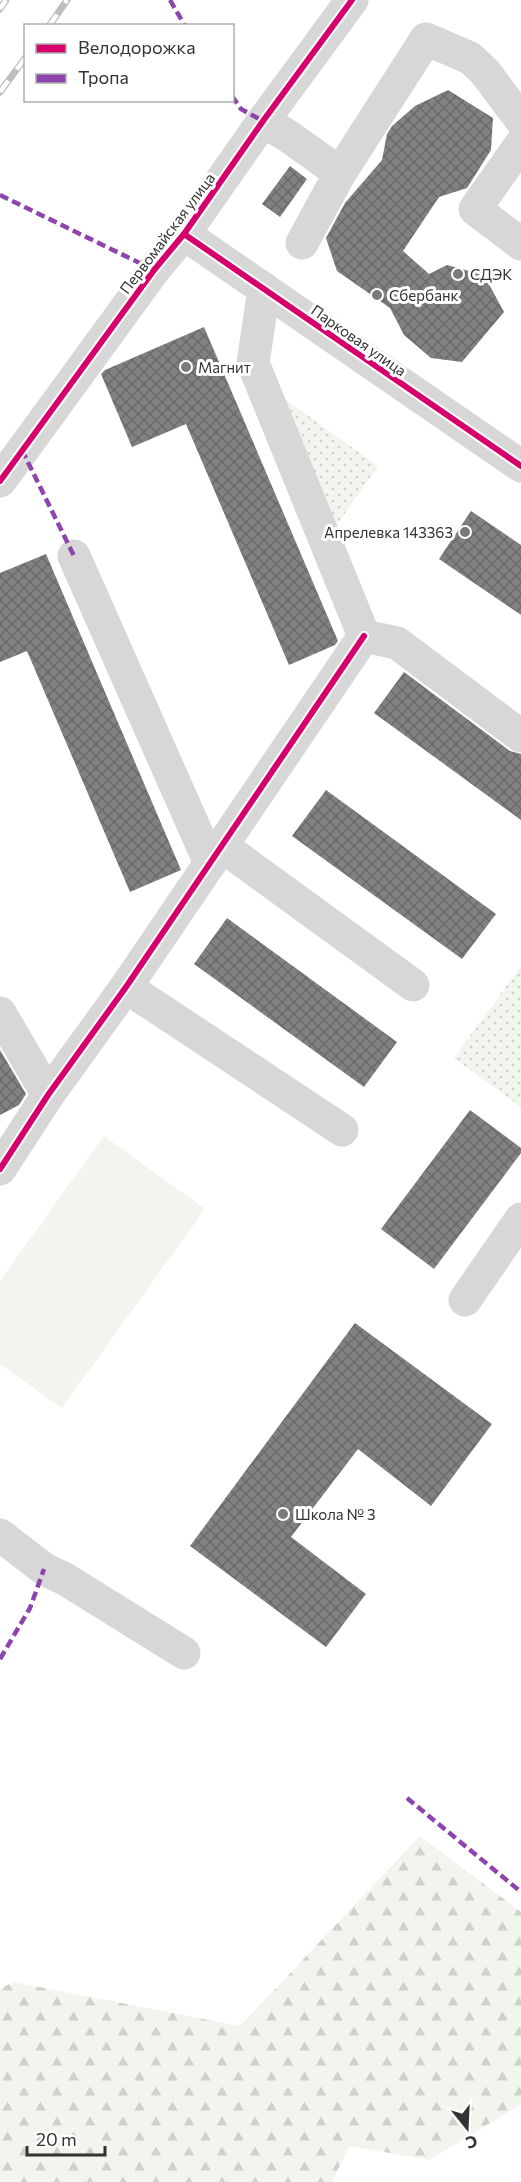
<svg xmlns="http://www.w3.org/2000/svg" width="521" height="2182" font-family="Commissioner,sans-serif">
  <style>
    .grass { fill: url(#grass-dots) }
    .forest { fill: url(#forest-firs) }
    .pitch { fill: #f1f5ed }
    .building { fill: url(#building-cross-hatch) }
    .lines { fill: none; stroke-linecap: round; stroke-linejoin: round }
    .minor { stroke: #d7d7d7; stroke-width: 33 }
    .rail-casing { stroke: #bebebe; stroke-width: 7 }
    .rail { stroke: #fff; stroke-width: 4.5; stroke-dasharray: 14; stroke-linecap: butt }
    .quiet { stroke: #8e44ad; stroke-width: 4.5; stroke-dasharray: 9 4.5; stroke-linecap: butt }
    .cycleway-casing { stroke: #fff; stroke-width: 10 }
    .cycleway { stroke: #d6006c; stroke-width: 6 }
    .poi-dot { fill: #7a7a7a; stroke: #fff; stroke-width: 2 }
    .labels { text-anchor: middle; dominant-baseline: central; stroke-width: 6; stroke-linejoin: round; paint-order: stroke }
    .street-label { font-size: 15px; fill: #333; stroke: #fff }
    .poi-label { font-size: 15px; fill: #333; stroke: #fff; text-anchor: start }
  </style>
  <defs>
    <pattern id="grass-dots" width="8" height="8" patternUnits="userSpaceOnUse" patternTransform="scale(1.5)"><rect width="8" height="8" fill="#f1f5ed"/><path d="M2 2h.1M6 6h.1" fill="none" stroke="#cfd2cc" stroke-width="1.8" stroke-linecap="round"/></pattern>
    <pattern id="forest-firs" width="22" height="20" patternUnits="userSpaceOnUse" patternTransform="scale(1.5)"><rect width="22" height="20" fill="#f1f5ed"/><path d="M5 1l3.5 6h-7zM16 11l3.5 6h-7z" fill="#cfd2cc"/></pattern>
    <pattern id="building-cross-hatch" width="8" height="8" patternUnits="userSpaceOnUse" patternTransform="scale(1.5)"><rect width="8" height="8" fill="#818181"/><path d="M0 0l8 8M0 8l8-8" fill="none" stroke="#6a6a6a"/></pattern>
  </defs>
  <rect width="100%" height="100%" fill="#fff"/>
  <!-- grass -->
  <g class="grass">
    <polygon points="268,387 378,466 329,536"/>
    <polygon points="521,966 521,1107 454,1058"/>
  </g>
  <!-- forest -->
  <polygon class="forest" points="420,1836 521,1912 521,2104 430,2160 349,2146 332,2182 0,2182 0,1989 13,1982 240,2026"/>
  <!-- pitch -->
  <polygon class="pitch" points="104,1136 205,1209 62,1408 0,1364 0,1281"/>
  <!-- building -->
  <g class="building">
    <polygon points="448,90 493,118 491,150 467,188 439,197 403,251 429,274 447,265 484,275 504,312 462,362 431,358 404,335 390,308 337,271 326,238 345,203 382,160 387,134 392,126 415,106"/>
    <polygon points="290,166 307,179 280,217 262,204"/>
    <polygon points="204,327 338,641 335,645 289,665 186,424 132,447 101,374 105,370"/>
    <polygon points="471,511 521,545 521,615 439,559"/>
    <polygon points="46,554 181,870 130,892 27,651 0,662 0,573"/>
    <polygon points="404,672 510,751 521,754 521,820 374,713"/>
    <polygon points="326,790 496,914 462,959 292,836"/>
    <polygon points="227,918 397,1042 364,1087 194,964"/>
    <polygon points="0,1050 26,1094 19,1105 0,1115"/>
    <polygon points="470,1110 521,1148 521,1153 434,1269 381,1229"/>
    <polygon points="355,1323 492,1424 431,1506 358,1449 291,1537 366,1594 326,1647 190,1546"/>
  </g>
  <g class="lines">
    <!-- minor -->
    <g class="minor">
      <polyline points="263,121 288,136 340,173"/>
      <polyline points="521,144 475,209 521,244"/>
      <polyline points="184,234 521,466"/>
      <polyline points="302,243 340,173 426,39 470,58 485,72 521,120"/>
      <polyline points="264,289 253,363 364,636"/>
      <polyline points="0,481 154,270 184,234 263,121 352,0"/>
      <polyline points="74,556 210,863"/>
      <polyline points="364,636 397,643 521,736"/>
      <polyline points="222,846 413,985"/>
      <polyline points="126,987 342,1130"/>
      <polyline points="0,1013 48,1095"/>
      <polyline points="0,1169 48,1095 126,987 364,636"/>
      <polyline points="465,1300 521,1219"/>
      <polyline points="0,1535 44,1569 65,1579 184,1653"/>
    </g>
    <!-- rail casing -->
    <g class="rail-casing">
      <g id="rail">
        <polyline points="0,9 6,0"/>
        <polyline points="49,26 67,0"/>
        <polyline points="0,92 26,57"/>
      </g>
    </g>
    <!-- rail -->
    <use href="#rail" class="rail"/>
    <!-- quiet -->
    <g class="quiet">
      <polyline points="170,0 185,26"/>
      <polyline points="232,96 241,109 263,121"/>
      <polyline points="0,195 154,270"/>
      <polyline points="22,450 74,556"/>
      <polyline points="0,1659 30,1608 44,1569"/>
      <polyline points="407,1798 521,1892"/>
    </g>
    <!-- cycleway casing -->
    <g class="cycleway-casing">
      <g id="cycleway">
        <polyline points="184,234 521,466"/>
        <polyline points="0,481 154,270 184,234 263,121 352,0"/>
        <polyline points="0,1169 48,1095 126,987 364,636"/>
      </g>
    </g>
    <!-- cycleway -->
    <use href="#cycleway" class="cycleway"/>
  </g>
  <!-- markers -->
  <g class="poi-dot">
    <circle cx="458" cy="274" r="6"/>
    <circle cx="377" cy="295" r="6"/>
    <circle cx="186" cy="367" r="6"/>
    <circle cx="465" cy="532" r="6"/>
    <circle cx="283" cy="1514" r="6"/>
  </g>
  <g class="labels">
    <!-- street labels -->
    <g class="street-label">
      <text transform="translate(167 233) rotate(-53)">Первомайская улица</text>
      <text transform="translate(359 340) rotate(35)">Парковая улица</text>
    </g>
    <!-- poi labels -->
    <g class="poi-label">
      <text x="470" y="274">СДЭК</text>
      <text x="389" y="295">Сбербанк</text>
      <text x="198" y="367">Магнит</text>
      <text x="453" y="532" text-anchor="end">Апрелевка 143363</text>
      <text x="295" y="1514">Школа № 3</text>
    </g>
  </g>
  <!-- legend -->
  <rect x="24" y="24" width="210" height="78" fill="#ffffff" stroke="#adadad" stroke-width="1.5"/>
  <rect x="36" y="44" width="30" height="9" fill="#d6006c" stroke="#adadad" stroke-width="1.5"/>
  <text x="78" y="54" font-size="18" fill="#333333">Велодорожка</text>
  <rect x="36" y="74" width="30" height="9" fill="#8e44ad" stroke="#adadad" stroke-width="1.5"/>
  <text x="78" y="84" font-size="18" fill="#333333">Тропа</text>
  <!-- north arrow -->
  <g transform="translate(467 2128) rotate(162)" stroke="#ffffff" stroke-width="4.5" paint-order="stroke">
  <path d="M0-4.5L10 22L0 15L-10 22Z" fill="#333333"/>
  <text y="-9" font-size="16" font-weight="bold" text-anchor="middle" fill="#333333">С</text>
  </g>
  <!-- scale -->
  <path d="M27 2146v9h78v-9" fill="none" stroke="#333333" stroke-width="3"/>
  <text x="36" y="2146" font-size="18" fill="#333333" stroke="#ffffff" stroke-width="4.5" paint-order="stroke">20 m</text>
</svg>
